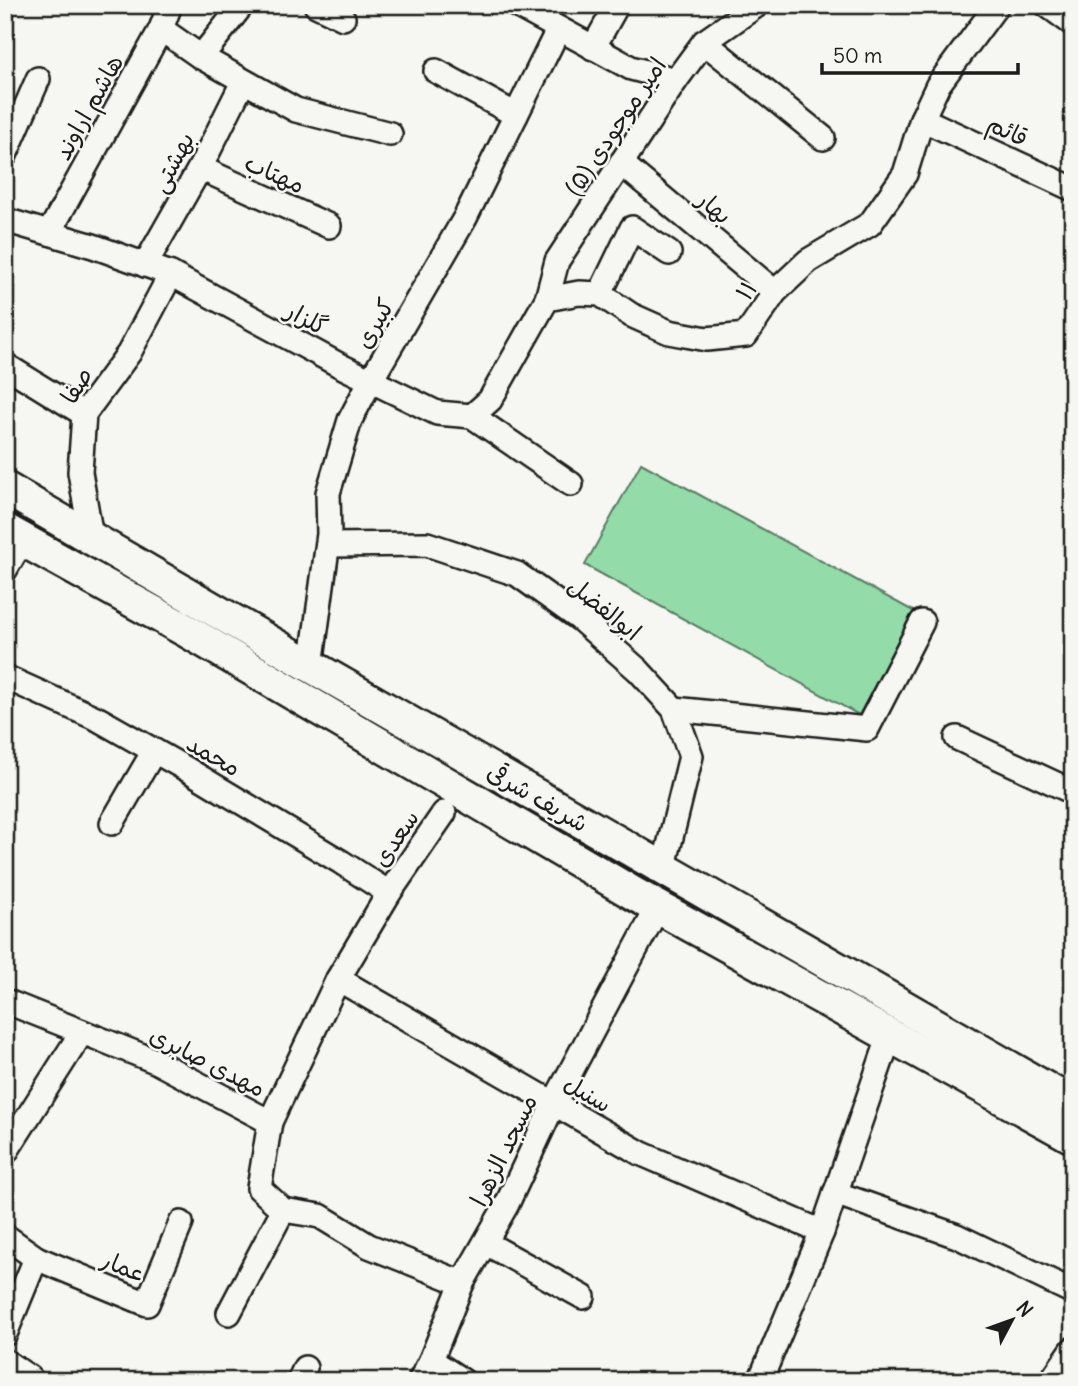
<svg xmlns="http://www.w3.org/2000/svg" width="1078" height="1386" font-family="Delius,'Playpen Sans Arabic',sans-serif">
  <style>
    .green { fill: #94dbaa; stroke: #587c63; stroke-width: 2 }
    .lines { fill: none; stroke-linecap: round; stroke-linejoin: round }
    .street-casing { stroke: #1c1c1c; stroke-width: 28 }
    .secondary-casing { stroke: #1c1c1c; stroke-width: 37 }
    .street { stroke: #f6f6f2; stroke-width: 23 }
    .secondary { stroke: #f6f6f2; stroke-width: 32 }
    .labels { text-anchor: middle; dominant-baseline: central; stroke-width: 5; stroke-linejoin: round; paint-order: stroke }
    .street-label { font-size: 24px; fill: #1c1c1c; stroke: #f6f6f2 }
  </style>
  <rect width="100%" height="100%" fill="#f6f6f2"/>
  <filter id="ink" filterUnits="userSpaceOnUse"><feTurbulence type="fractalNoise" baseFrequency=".0143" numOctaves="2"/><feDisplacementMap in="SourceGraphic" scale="14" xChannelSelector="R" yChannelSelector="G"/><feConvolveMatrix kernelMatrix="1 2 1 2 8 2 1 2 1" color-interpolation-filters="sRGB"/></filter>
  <g filter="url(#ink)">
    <!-- green -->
    <polygon class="green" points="641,463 915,612 859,715 585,565"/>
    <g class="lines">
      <!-- street casing -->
      <g class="street-casing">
        <g id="street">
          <polyline points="316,5 343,18"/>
          <polyline points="516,5 631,68 676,80"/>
          <polyline points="1047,5 1073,24"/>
          <polyline points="161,29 201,57 296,110 390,134"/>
          <polyline points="704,42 823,138"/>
          <polyline points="593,48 617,5"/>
          <polyline points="201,57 242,5"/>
          <polyline points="436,71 516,115"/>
          <polyline points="922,119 1073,189"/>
          <polyline points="5,155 38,79"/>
          <polyline points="621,163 775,292"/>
          <polyline points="200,168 329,226"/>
          <polyline points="5,220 93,246 171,274 341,366 437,413 472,416 571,484"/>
          <polyline points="49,233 161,29 170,5"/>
          <polyline points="145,265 200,168 243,82"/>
          <polyline points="600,294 632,228 669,253"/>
          <polyline points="547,299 557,261 676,80 704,42 757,5"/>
          <polyline points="5,365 84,414"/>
          <polyline points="472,416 490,400 547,299 579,293 600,294 631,315 669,332 707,339 746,335 775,292 808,261 870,224 905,174 922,119 938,85 997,5"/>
          <polyline points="91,537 80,472 84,414 129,353 171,274"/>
          <polyline points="328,545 427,544 517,574 580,619 638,670 674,709 691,756 663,870"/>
          <polyline points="5,570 16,551"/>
          <polyline points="311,666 329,534 328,493 350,420 371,380 465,218 558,30"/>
          <polyline points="5,677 98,719 188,770 341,862 389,893"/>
          <polyline points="674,709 867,729 922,622"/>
          <polyline points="957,738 1073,792"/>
          <polyline points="112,823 154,751"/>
          <polyline points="338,979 640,1153 822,1232"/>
          <polyline points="5,1001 155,1061 270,1122 259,1188 283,1210 320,1216 369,1246 462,1283"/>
          <polyline points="270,1122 338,979 389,893 444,813"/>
          <polyline points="5,1153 82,1032"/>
          <polyline points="835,1193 957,1236 1073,1292"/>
          <polyline points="5,1236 36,1258 147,1304 181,1223"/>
          <polyline points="486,1243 583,1297"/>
          <polyline points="229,1313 283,1210"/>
          <polyline points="5,1334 36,1258"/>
          <polyline points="431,1360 463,1381"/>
          <polyline points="5,1361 30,1378"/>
          <polyline points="299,1381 305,1368"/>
          <polyline points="420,1381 431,1360 462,1283 507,1204 554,1103 658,907"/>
          <polyline points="760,1381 822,1232 890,1035"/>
          <polyline points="1051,1381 1073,1349"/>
        </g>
      </g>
      <!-- secondary casing -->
      <g class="secondary-casing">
        <g id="secondary">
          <polyline points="5,488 311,666 1073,1104"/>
          <polyline points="5,530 187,631 636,895 1073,1137"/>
        </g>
      </g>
      <!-- street -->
      <use href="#street" class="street"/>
      <!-- secondary -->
      <use href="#secondary" class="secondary"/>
    </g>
  </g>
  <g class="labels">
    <!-- street labels -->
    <g class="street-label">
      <text transform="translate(88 107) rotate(-61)">هاشم اراوند</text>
      <text transform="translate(615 126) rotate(-56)">امیر موجودی (۵)</text>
      <text transform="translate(1008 130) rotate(25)">قائم</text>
      <text transform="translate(172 162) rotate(-62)">بهشتی</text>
      <text transform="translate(275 173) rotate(24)">مهتاب</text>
      <text transform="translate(715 207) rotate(40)">بهار</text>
      <text transform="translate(746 290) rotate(-55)">۱۱</text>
      <text transform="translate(307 318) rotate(28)">گلزار</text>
      <text transform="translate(374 323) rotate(-60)">کبیری</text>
      <text transform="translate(76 385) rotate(-59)">صفا</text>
      <text transform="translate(605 608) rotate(39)">ابوالفضل</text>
      <text transform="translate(214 755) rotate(30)">محمد</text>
      <text transform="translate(538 797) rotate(30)">شریف شرقی</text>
      <text transform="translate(395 838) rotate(-56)">سعدی</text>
      <text transform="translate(208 1061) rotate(27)">مهدی صابری</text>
      <text transform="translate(588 1093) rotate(30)">سنبل</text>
      <text transform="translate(503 1150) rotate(-64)">مسجد الزهرا</text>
      <text transform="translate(124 1266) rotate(22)">عمار</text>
    </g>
  </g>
  <!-- margin -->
  <rect width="1078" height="1386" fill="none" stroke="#f6f6f2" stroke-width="28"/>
  <rect x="14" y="14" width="1050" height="1358" fill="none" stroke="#1c1c1c" stroke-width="2.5" filter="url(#ink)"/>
  <!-- north arrow -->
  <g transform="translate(1012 1320) rotate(49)" stroke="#f6f6f2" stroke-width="5" paint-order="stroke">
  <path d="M0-5L12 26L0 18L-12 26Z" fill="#1c1c1c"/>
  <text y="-10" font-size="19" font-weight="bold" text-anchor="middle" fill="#1c1c1c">N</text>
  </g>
  <!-- scale -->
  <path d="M822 63v10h196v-10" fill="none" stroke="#1c1c1c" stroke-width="3.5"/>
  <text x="833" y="63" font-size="21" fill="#1c1c1c" stroke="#f6f6f2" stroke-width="5" paint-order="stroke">50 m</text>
</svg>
